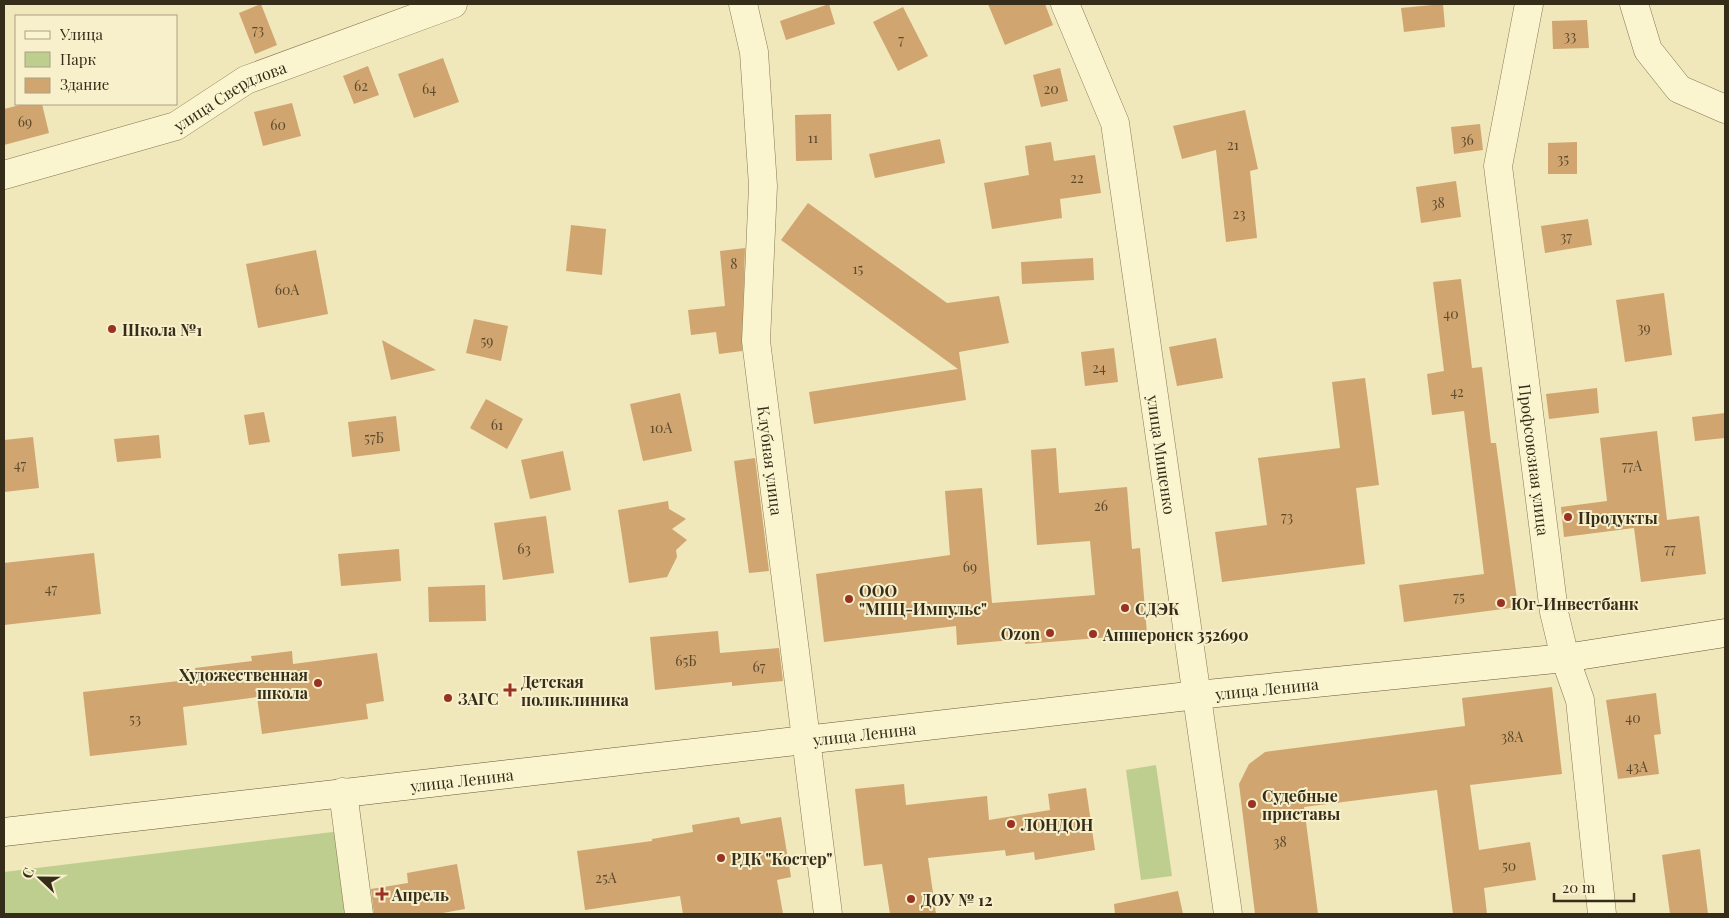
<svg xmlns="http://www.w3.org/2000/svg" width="1729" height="918" font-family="'Playfair Display',serif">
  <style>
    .green { fill: #bece8f }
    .building { fill: #d0a56f }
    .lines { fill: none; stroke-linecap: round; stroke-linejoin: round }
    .minor-casing { stroke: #875; stroke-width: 29 }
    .secondary-casing { stroke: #695838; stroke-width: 29 }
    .minor { stroke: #faf4cf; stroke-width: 28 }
    .secondary { stroke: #faf4cf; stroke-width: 28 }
    .poi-dot { fill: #993222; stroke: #f7f0cb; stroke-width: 2 }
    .labels { text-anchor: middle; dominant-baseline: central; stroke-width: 4; stroke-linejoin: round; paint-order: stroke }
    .number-label { font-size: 14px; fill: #5c4a2f }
    .street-label { font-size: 16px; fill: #362c1a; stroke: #f7f0cb }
    .poi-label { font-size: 16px; font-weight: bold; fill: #362c1a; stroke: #f7f0cb; text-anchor: start }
  </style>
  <rect width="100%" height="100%" fill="#f0e7bb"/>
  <!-- green -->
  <g class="green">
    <polygon points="1156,765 1172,876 1141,880 1126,770"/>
    <polygon points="341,831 351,914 4,914 4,872"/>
  </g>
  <!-- building -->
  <g class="building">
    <polygon points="261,4 277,45 255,54 239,13"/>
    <polygon points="829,4 835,24 786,40 780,21"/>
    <polygon points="988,4 1045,4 1053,25 1005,45"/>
    <polygon points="1443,4 1445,27 1404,32 1401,8"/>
    <polygon points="903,7 928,56 898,71 873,22"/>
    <polygon points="1587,20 1589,48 1553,49 1552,21"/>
    <polygon points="443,58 459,102 414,118 398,74"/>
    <polygon points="368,66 379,95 354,104 343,76"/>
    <polygon points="1060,68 1068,101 1041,107 1033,75"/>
    <polygon points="292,103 301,136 263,146 254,112"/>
    <polygon points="24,104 42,104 49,133 4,145 4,109"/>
    <polygon points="1245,110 1258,169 1250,171 1257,238 1226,242 1216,150 1182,159 1173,126"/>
    <polygon points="831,114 832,160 796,161 795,115"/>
    <polygon points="1480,124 1483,150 1454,154 1451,127"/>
    <polygon points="940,139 945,163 875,178 869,154"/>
    <polygon points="1051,142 1054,161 1095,155 1101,193 1060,199 1062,218 992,229 984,183 1029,175 1025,146"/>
    <polygon points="1577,142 1577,174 1548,174 1548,143"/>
    <polygon points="1456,181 1461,217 1421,223 1416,187"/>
    <polygon points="808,203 947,303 999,296 1009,343 959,352 966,400 814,424 809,392 958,369 781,240"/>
    <polygon points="1588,219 1592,245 1545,253 1541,226"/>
    <polygon points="571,225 606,229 602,275 566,271"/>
    <polygon points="745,248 742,351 719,354 716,332 691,335 688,310 725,306 720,251"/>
    <polygon points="316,250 328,314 258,328 246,264"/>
    <polygon points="1093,258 1094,280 1022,284 1021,262"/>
    <polygon points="1461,279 1472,368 1482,367 1491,443 1496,443 1518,607 1404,622 1399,585 1484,574 1464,411 1432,415 1427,374 1444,371 1433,282"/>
    <polygon points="1664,293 1672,355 1625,362 1616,300"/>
    <polygon points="474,319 508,326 501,361 466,353"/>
    <polygon points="1216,338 1223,378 1177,386 1169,347"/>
    <polygon points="382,340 436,370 391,380"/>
    <polygon points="1114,348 1118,382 1085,386 1081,352"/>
    <polygon points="1365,378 1379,485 1356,488 1365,564 1222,582 1215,532 1267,525 1258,458 1340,448 1332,382"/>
    <polygon points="1597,388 1599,413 1549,419 1546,394"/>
    <polygon points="680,393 692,451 643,461 630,404"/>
    <polygon points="486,399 523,419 507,449 470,428"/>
    <polygon points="264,412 270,442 249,445 244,415"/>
    <polygon points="1725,413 1725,438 1695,441 1692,417"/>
    <polygon points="396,416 400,451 352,457 348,422"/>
    <polygon points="1657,431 1667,520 1699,516 1706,574 1641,582 1634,528 1564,537 1561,507 1607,501 1600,438"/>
    <polygon points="159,435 161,458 117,462 114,439"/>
    <polygon points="33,437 39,488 4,492 4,440"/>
    <polygon points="1056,448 1059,493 1127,487 1132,549 1140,548 1147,634 1025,644 1025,639 957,645 956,626 824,642 816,574 950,555 945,491 982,488 992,603 1095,595 1090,541 1037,545 1031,450"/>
    <polygon points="563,451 571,490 530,499 521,460"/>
    <polygon points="755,458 769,571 749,573 734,461"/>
    <polygon points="668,501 669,509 686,519 672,529 687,540 676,550 677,557 667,577 629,583 618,510"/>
    <polygon points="546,516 554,573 503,580 494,523"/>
    <polygon points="399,549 401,581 341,586 338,554"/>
    <polygon points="94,553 101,614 4,625 4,563"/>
    <polygon points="485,585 486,621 429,622 428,587"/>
    <polygon points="718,631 720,653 779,648 783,681 732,686 732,682 655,690 650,637"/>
    <polygon points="292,651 293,664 377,653 384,701 366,704 368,719 262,734 257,697 183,707 187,745 90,756 83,692 196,679 195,668 252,661 251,656"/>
    <polygon points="1552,687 1562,774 1470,785 1479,850 1530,842 1536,880 1484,888 1487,914 1453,914 1437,790 1304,807 1318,914 1255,914 1239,784 1249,764 1265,752 1465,726 1462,698"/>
    <polygon points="1656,693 1661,734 1654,735 1659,774 1618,779 1606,700"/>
    <polygon points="904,784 906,805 987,796 989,820 1050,810 1048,794 1086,788 1095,850 1035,860 1034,852 1006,856 1005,850 928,858 936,914 890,914 882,864 864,866 855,789"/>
    <polygon points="739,817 741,824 781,817 791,877 777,880 783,914 683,914 680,896 585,910 577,851 652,841 652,839 693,832 692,825"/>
    <polygon points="1700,849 1708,914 1670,914 1662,855"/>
    <polygon points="457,864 465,909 437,914 374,914 371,889 408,883 407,873"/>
    <polygon points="1178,891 1183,914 1115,914 1114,904"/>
  </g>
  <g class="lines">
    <!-- minor casing -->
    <g class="minor-casing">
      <g id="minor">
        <path id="s1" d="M743,4L754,52L763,186L756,341L828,914"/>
        <path id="s2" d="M1065,4L1115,123L1228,914"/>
        <path id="s3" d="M1529,4L1498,166L1554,612L1565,658L1580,700L1602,914"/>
        <polyline points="1634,4 1648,50 1679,89 1725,109"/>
        <path id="s4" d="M4,175L176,126L246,80L453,4"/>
        <polyline points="343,792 359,914"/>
      </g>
    </g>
    <!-- secondary casing -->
    <g class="secondary-casing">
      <g id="secondary">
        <path id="s5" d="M4,832L1197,695L1565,658L1725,633"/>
      </g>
    </g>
    <!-- minor -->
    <use href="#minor" class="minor"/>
    <!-- secondary -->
    <use href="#secondary" class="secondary"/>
  </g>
  <!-- markers -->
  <g class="poi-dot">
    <circle cx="112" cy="329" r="5"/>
    <circle cx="1568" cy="517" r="5"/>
    <circle cx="849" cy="599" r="5"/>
    <circle cx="1501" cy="603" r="5"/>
    <circle cx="1125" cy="608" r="5"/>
    <circle cx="1050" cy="633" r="5"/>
    <circle cx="1093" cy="634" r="5"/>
    <circle cx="318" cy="683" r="5"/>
    <path d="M507.5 682.5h5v5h5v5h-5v5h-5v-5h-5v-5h5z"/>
    <circle cx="448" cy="698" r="5"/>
    <circle cx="1252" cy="804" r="5"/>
    <circle cx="1011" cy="824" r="5"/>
    <circle cx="721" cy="858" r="5"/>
    <path d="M379.5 886.5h5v5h5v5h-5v5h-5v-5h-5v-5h5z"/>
    <circle cx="911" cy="899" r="5"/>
  </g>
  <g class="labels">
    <!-- number labels -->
    <g class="number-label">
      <text x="258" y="29">73</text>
      <text x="1570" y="35">33</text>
      <text x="901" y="39">7</text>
      <text x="361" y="85">62</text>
      <text x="429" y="88">64</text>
      <text x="1051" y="88">20</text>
      <text x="25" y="121">69</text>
      <text x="278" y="124">60</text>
      <text x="813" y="137">11</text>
      <text x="1467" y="139">36</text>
      <text x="1233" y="144">21</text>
      <text x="1563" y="158">35</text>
      <text x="1077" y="177">22</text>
      <text x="1438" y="202">38</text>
      <text x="1239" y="213">23</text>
      <text x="1566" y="236">37</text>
      <text x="734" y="263">8</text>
      <text x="858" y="268">15</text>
      <text x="287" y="289">60А</text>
      <text x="1451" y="313">40</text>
      <text x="1644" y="327">39</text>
      <text x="487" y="340">59</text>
      <text x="1099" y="367">24</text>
      <text x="1457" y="391">42</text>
      <text x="497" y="424">61</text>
      <text x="661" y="427">10А</text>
      <text x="374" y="437">57Б</text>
      <text x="20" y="464">47</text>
      <text x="1632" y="465">77А</text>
      <text x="1101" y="505">26</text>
      <text x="1287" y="516">73</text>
      <text x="524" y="548">63</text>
      <text x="1670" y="548">77</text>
      <text x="970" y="566">69</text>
      <text x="51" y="588">47</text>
      <text x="1459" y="596">75</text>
      <text x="686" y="660">65Б</text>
      <text x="759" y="666">67</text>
      <text x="1633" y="717">40</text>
      <text x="135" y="718">53</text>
      <text x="1512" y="736">38А</text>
      <text x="1637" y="766">43А</text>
      <text x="1280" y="841">38</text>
      <text x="1509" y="865">50</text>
      <text x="606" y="877">25А</text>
    </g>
    <!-- street labels -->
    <g class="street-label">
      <text stroke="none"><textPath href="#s4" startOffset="241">улица Свердлова</textPath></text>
      <text stroke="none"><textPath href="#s2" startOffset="464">улица Мищенко</textPath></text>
      <text stroke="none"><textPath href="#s3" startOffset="461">Профсоюзная улица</textPath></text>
      <text stroke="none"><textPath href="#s1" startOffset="459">Клубная улица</textPath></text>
      <text stroke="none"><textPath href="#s5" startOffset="1271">улица Ленина</textPath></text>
      <text stroke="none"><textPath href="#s5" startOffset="866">улица Ленина</textPath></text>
      <text stroke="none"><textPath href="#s5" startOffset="461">улица Ленина</textPath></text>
    </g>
    <!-- poi labels -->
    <g class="poi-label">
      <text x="122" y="329">Школа №1</text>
      <text x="1578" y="517">Продукты</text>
      <text x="859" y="590">ООО<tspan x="859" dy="18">"МПЦ-Импульс"</tspan></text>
      <text x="1511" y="603">Юг-Инвестбанк</text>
      <text x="1135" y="608">СДЭК</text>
      <text x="1040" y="633" text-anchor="end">Ozon</text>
      <text x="1103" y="634">Апшеронск 352690</text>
      <text x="308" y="674" text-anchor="end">Художественная<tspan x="308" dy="18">школа</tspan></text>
      <text x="521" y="681">Детская<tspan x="521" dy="18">поликлиника</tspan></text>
      <text x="458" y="698">ЗАГС</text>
      <text x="1262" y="795">Судебные<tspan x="1262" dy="18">приставы</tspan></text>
      <text x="1021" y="824">ЛОНДОН</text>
      <text x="731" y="858">РДК "Костер"</text>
      <text x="392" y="894">Апрель</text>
      <text x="921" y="899">ДОУ № 12</text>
    </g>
  </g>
  <!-- border -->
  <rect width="1729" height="918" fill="none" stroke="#362c1a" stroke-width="10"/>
  <!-- legend -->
  <rect x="15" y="15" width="162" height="90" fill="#f7f0cb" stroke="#aaa284"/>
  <rect x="25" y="31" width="25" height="8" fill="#faf4cf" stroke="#aaa284"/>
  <text x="60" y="40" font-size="15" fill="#362c1a">Улица</text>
  <rect x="25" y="52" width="25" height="15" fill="#bece8f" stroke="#aaa284"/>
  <text x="60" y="65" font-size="15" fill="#362c1a">Парк</text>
  <rect x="25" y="78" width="25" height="15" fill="#d0a56f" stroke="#aaa284"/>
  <text x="60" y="90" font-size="15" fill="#362c1a">Здание</text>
  <!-- north arrow -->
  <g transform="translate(40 878) rotate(292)" stroke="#f7f0cb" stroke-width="4" paint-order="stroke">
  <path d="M0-4L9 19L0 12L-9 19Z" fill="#362c1a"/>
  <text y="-8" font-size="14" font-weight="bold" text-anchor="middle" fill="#362c1a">С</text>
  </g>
  <!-- scale -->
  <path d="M1554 893v8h80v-8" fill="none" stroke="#362c1a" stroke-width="2.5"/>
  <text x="1562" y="893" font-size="15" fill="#362c1a" stroke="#f7f0cb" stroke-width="4" paint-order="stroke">20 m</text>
</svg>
